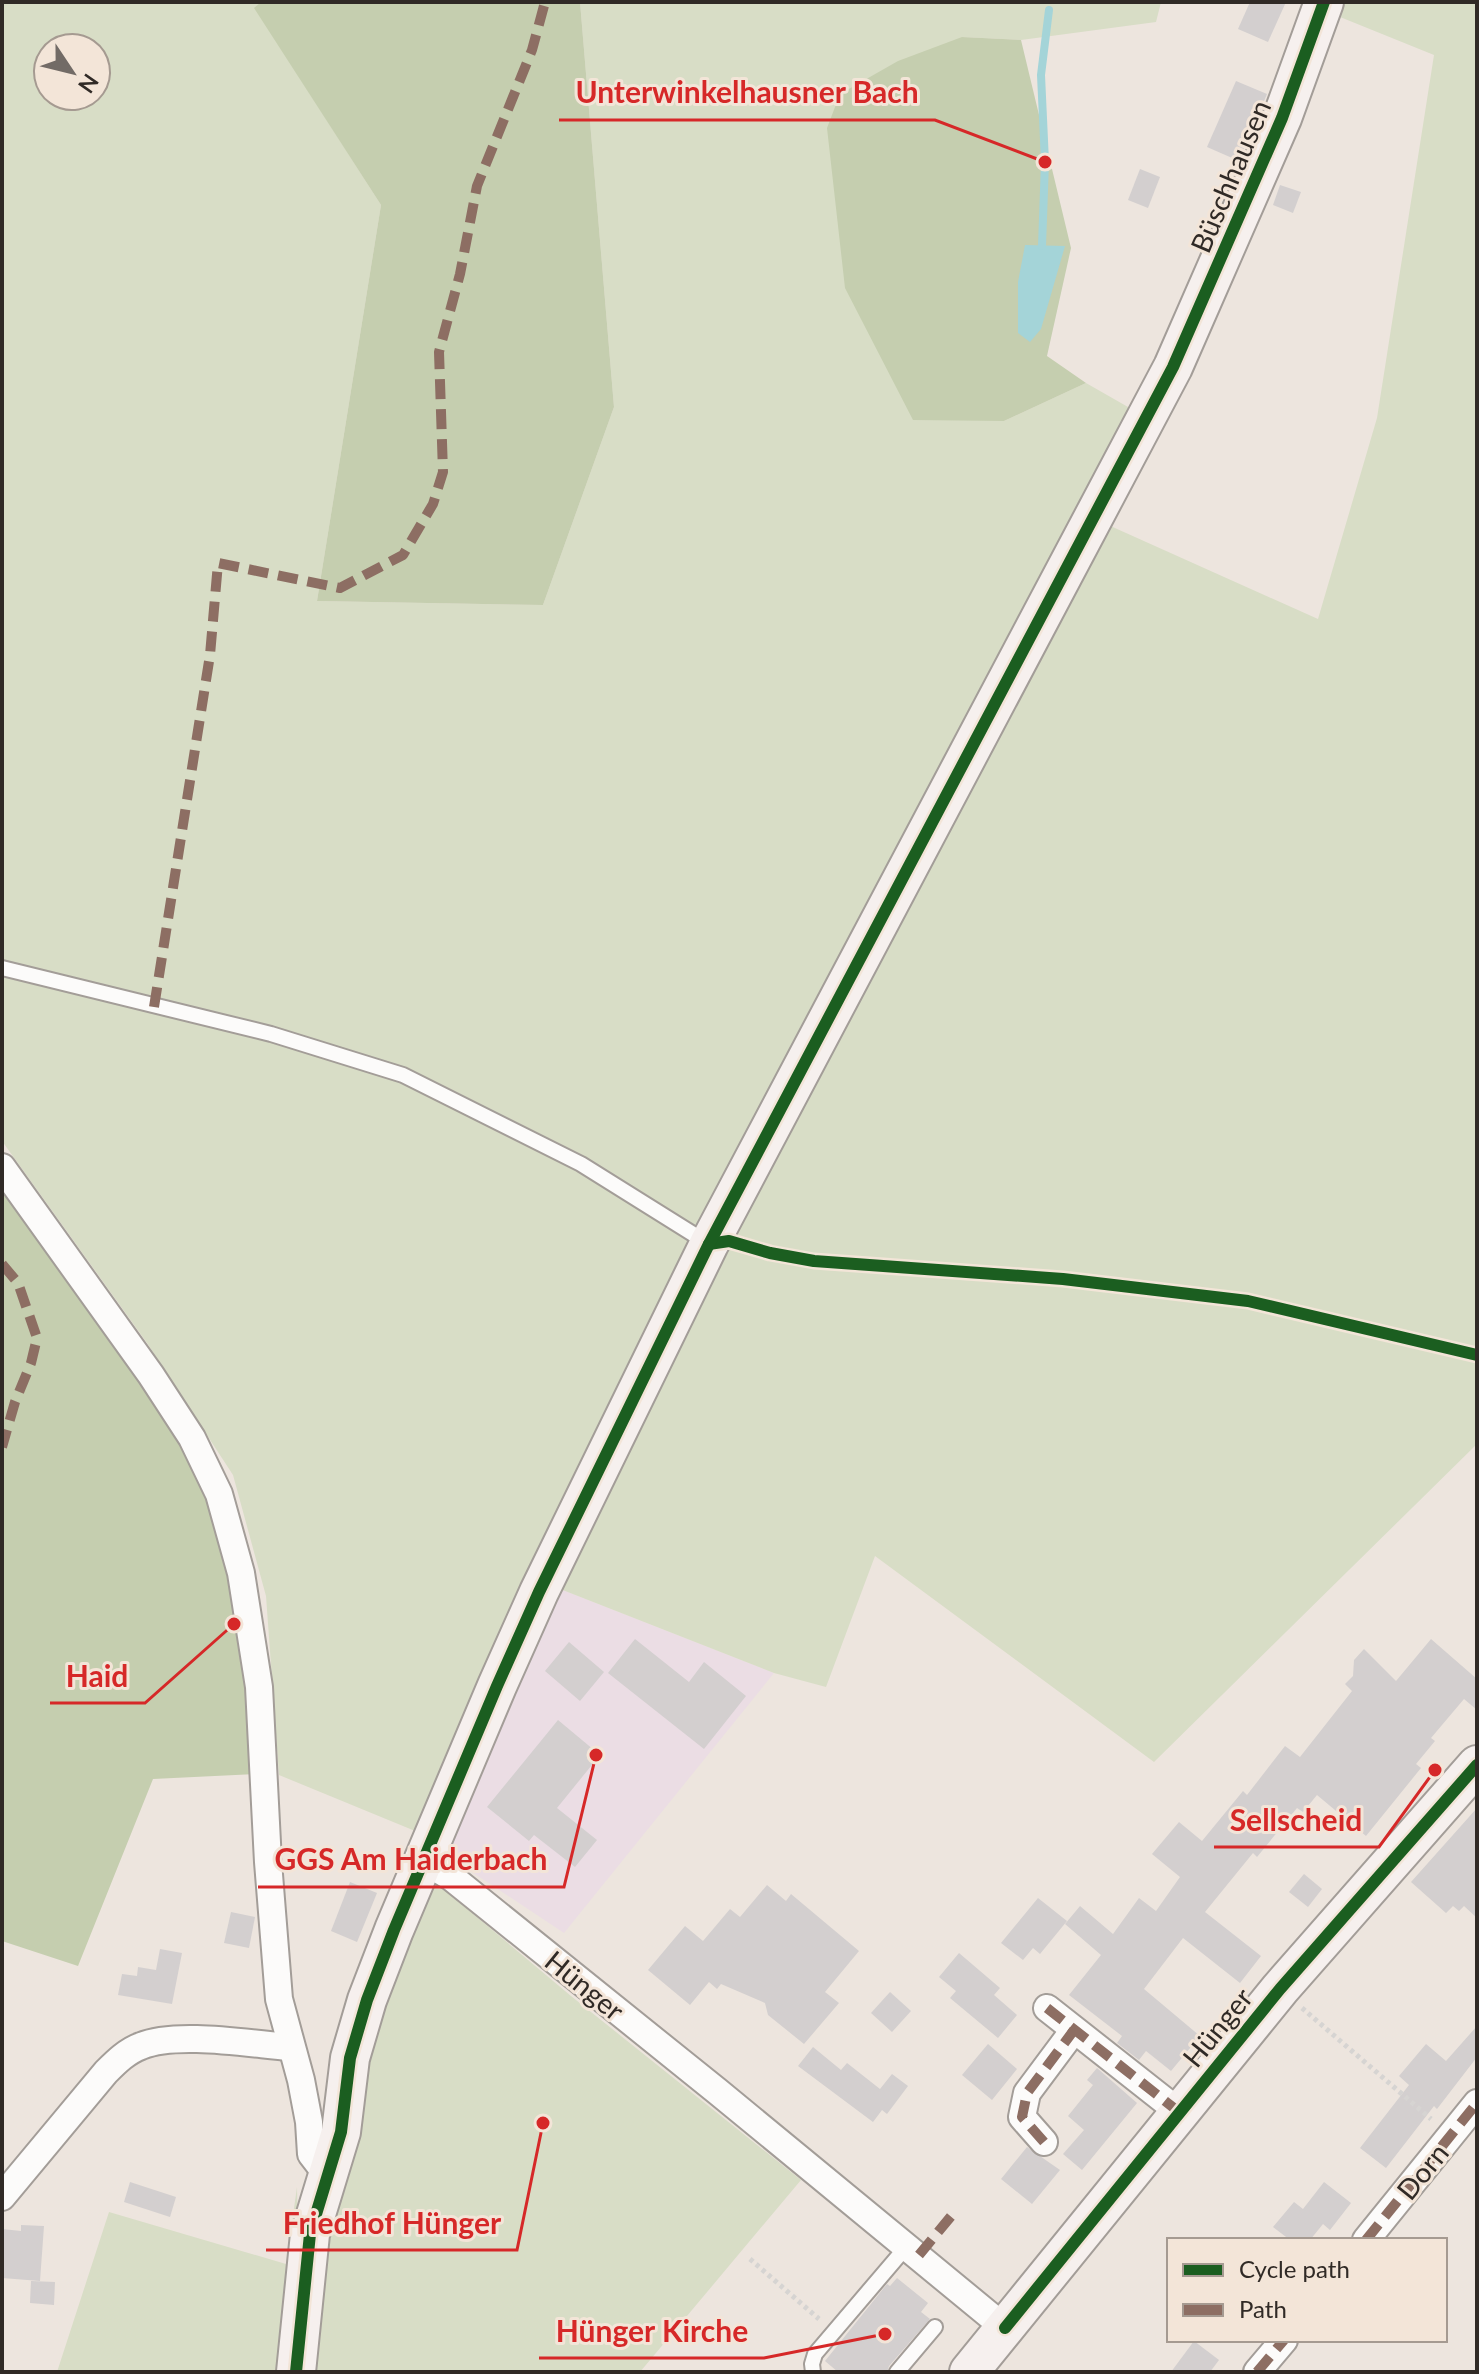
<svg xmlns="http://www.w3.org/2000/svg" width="1479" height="2374" font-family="Lato,sans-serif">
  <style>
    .education { fill: #ebdde4 }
    .green { fill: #d8ddc6; fill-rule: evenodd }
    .forest { fill: #c5ceaf }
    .water { fill: #a4d4d8 }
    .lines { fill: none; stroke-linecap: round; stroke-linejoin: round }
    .stream { stroke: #a4d4d8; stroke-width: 8 }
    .building { fill: #d3cfcf }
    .lane-casing { stroke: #a39d98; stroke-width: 18 }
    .street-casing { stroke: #a39d98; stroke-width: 30 }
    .secondary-casing { stroke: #a39d98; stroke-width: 42 }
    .path { stroke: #d6d4d2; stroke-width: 5; stroke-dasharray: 4 4; stroke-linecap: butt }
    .lane { stroke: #fcfbfa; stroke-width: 14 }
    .street { stroke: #fcfbfa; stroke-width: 26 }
    .secondary { stroke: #f6f0ee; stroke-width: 38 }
    .quiet { stroke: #8d6e63; stroke-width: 10; stroke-dasharray: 20 10; stroke-linecap: butt }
    .cycleway-casing { stroke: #f3e5d8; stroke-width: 17 }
    .cycleway { stroke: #1b5e20; stroke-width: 12 }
    .labels { text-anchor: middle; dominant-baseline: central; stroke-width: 6; stroke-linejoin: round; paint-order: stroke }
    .street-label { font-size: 28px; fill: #302a26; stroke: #f3e5d8 }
    .leader { fill: none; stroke: #d62828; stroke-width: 3 }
    .callout-dot { fill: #d62828; stroke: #f3e5d8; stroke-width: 3 }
    .callout-label { font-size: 30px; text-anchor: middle; font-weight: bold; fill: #d62828; stroke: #f3e5d8; stroke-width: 6; stroke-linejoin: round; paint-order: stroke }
  </style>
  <rect width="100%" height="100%" fill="#ede5de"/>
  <!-- education -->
  <polygon class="education" points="555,1587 774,1673 564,1933 454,1860 448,1846"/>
  <!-- green -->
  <g class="green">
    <path d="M2,2H261L255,8L381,205L317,601L543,605L614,407L580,2H1161L1156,22L1021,40L962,37L1004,421L1086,383L1135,411L420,1833L279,1775L266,1596L233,1475L147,1343L2,1141ZM48,48H96V96H48Z"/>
    <polygon points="1345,2 1477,2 1477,1444 1154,1762 875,1556 826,1687 774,1673 555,1587 612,1470 1106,524 1318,619 1377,418 1434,55 1340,17"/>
    <polygon points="429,1887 441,1887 571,1996 801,2180 640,2372 310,2372 320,2257 348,2179 365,2066 382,2004"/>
    <polygon points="297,2187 298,2234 285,2372 57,2372 109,2212 286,2264"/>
  </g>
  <!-- forest -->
  <g class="forest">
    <polygon points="261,2 580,2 614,407 543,605 317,601 381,205 254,8"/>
    <polygon points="962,37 1021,40 1071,248 1047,356 1086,383 1004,421 913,420 845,288 827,128 840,94 898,61"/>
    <polygon points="2,1188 142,1383 181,1445 206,1500 239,1620 258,1774 153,1779 78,1966 2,1941"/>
  </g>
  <!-- water -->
  <polygon class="water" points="1025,245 1065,246 1041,329 1030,342 1018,333 1018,282"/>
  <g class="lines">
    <!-- stream -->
    <polyline class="stream" points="1042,246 1045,162 1041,75 1049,10"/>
  </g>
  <!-- building -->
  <g class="building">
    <polygon points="1250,2 1286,2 1268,42 1238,29"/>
    <polygon points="1236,81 1267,94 1239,161 1207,147"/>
    <polygon points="1140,169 1160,177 1148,208 1128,200"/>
    <polygon points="1280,185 1301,192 1293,213 1273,205"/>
    <polygon points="635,1639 689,1682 704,1662 746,1696 704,1749 608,1673"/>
    <polygon points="1431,1639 1477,1679 1477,1710 1464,1699 1431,1738 1435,1741 1416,1764 1421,1768 1366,1836 1317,1795 1303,1812 1297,1808 1257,1857 1253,1853 1205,1912 1261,1956 1240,1983 1183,1938 1144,1989 1200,2036 1171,2071 1146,2051 1139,2060 1117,2043 1122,2036 1069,1995 1101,1955 1065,1924 1080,1906 1113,1934 1139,1898 1156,1911 1180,1877 1152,1854 1179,1822 1202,1841 1243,1791 1247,1795 1285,1746 1300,1757 1352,1691 1345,1684 1353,1676 1354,1660 1364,1649 1396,1681"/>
    <polygon points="569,1642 604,1672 580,1701 545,1671"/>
    <polygon points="558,1720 600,1755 557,1808 597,1840 575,1867 534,1835 529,1841 487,1807"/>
    <polygon points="1477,1808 1477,1918 1464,1906 1459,1911 1453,1906 1446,1913 1411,1882"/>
    <polygon points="1304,1874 1322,1889 1308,1907 1289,1892"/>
    <polygon points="350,1882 377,1893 357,1942 331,1931"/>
    <polygon points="767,1885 786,1901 791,1894 859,1951 825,1992 839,2003 804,2044 768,2015 765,2003 721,1984 717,1989 709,1982 690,2005 648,1970 685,1926 703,1941 730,1909 740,1917"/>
    <polygon points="1038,1898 1067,1921 1040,1954 1033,1948 1023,1960 1001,1943"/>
    <polygon points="231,1912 255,1917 249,1948 224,1943"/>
    <polygon points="160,1949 182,1953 172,2004 118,1995 122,1974 137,1976 138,1967 156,1970"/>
    <polygon points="959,1953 1000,1988 994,1995 1017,2015 998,2038 950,1998 956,1991 939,1977"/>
    <polygon points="890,1992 911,2011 892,2032 871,2013"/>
    <polygon points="1477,2026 1477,2057 1437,2109 1434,2106 1386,2168 1360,2148 1409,2085 1399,2076 1426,2044 1446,2061"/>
    <polygon points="988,2044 1017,2069 992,2100 962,2075"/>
    <polygon points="813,2047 841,2070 847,2063 880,2089 892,2074 908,2086 887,2114 882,2110 873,2122 798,2066"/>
    <polygon points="1097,2068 1137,2103 1082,2170 1063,2154 1084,2130 1068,2116 1093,2085 1087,2080"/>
    <polygon points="1027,2147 1060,2170 1032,2204 1001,2179"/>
    <polygon points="130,2182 176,2197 170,2217 124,2202"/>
    <polygon points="1324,2182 1351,2203 1330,2230 1323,2224 1310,2240 1290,2240 1273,2227 1294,2202 1303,2209"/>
    <polygon points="21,2225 44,2226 40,2281 2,2278 2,2229 21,2231"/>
    <polygon points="897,2278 928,2303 921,2312 930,2319 889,2366 887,2372 838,2372 825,2361 887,2284 890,2286"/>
    <polygon points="31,2281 55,2282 54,2305 30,2303"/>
    <polygon points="1194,2341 1219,2360 1210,2372 1171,2372"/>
  </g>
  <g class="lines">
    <!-- lane casing -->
    <g class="lane-casing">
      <g id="lane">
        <polyline points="2,968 271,1034 403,1075 581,1164 709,1244"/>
        <polyline points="813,2372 812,2364 815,2354 907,2246"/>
        <polyline points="897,2372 935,2327"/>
      </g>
    </g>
    <!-- street casing -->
    <g class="street-casing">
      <g id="street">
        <polyline points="2,1167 151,1375 192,1438 219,1494 241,1573 259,1687 268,1862 279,1999 301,2080 309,2122 311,2154 328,2176"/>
        <polyline points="422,1860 451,1877 717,2091 1005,2328"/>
        <polyline points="1047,2008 1179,2112"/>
        <polyline points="1044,2142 1022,2117 1027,2093 1074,2030"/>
        <path d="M2,2197L106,2072C116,2062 127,2051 141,2046C176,2031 251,2044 290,2047"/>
        <polyline points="1366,2240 1477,2103"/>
        <polyline points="1257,2372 1284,2340"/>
      </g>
    </g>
    <!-- secondary casing -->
    <g class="secondary-casing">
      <g id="secondary">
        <polyline points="296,2372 310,2234 341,2132 350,2058 367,2000 394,1930 497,1686 539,1592 709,1244 1173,367 1282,118 1324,2"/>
        <polyline points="969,2372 1280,1989 1477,1765"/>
      </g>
    </g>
    <!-- path -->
    <g class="path">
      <polyline points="1302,2008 1431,2119"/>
      <polyline points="750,2259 819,2319"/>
    </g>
    <!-- lane -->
    <use href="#lane" class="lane"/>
    <!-- street -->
    <use href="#street" class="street"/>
    <!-- secondary -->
    <use href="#secondary" class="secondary"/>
    <!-- quiet -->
    <g class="quiet">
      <polyline points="154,1007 210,655 218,563 340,588 403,555 433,504 443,472 439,352 460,274 477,186 532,50 545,2"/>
      <polyline points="2,1264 18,1283 37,1338 31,1363 15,1402 2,1447"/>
      <polyline points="1047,2008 1179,2112"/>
      <polyline points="1044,2142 1022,2117 1027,2093 1074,2030"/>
      <polyline points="1366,2240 1477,2103"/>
      <polyline points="919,2255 957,2209"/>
      <polyline points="1257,2372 1284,2340"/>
    </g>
    <!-- cycleway casing -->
    <g class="cycleway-casing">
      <g id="cycleway">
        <polyline points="709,1244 729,1241 770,1253 814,1261 1063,1279 1248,1301 1477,1355"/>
        <polyline points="1005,2328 1280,1989 1477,1765"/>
        <polyline points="296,2372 310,2234 341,2132 350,2058 367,2000 394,1930 497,1686 539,1592 709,1244 1173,367 1282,118 1324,2"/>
      </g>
    </g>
    <!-- cycleway -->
    <use href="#cycleway" class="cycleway"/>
  </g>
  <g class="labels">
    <!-- street labels -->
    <g class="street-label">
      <text transform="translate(1230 176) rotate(-67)">Büschhausen</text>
      <text transform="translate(585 1985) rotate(39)">Hünger</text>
      <text transform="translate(1217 2027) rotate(-51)">Hünger</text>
      <text transform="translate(1422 2171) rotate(-51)">Dorn</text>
    </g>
  </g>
  <!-- callouts -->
  <path class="leader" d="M1045 162L935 120H559M234 1624L145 1703H50M1435 1770L1379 1847H1214M596 1755L564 1887H258M543 2123L517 2250H266M885 2334L764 2358H539"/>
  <g class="callout-dot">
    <circle cx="1045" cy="162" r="8"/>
    <circle cx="234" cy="1624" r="8"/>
    <circle cx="1435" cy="1770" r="8"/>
    <circle cx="596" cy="1755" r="8"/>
    <circle cx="543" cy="2123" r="8"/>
    <circle cx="885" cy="2334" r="8"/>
  </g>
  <g class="callout-label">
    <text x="747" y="103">Unterwinkelhausner Bach</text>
    <text x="97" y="1687">Haid</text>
    <text x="1296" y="1831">Sellscheid</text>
    <text x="411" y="1870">GGS Am Haiderbach</text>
    <text x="392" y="2234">Friedhof Hünger</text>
    <text x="652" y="2342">Hünger Kirche</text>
  </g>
  <!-- border -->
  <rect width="1479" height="2374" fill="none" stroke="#302a26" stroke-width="8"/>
  <!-- legend -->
  <rect x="1167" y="2238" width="280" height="104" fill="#f3e5d8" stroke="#a59a91" stroke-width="2"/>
  <rect x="1183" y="2264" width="40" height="12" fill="#1b5e20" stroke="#a59a91" stroke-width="2"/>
  <text x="1239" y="2278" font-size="24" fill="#302a26">Cycle path</text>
  <rect x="1183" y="2304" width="40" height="12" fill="#8d6e63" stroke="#a59a91" stroke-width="2"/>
  <text x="1239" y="2318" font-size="24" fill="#302a26">Path</text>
  <!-- north arrow -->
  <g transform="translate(72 72) rotate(125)"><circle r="38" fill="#f3e5d8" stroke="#a59a91" stroke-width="2"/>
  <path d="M0-6L14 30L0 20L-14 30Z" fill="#726b66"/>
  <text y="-12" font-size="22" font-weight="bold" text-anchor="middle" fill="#302a26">N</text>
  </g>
</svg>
